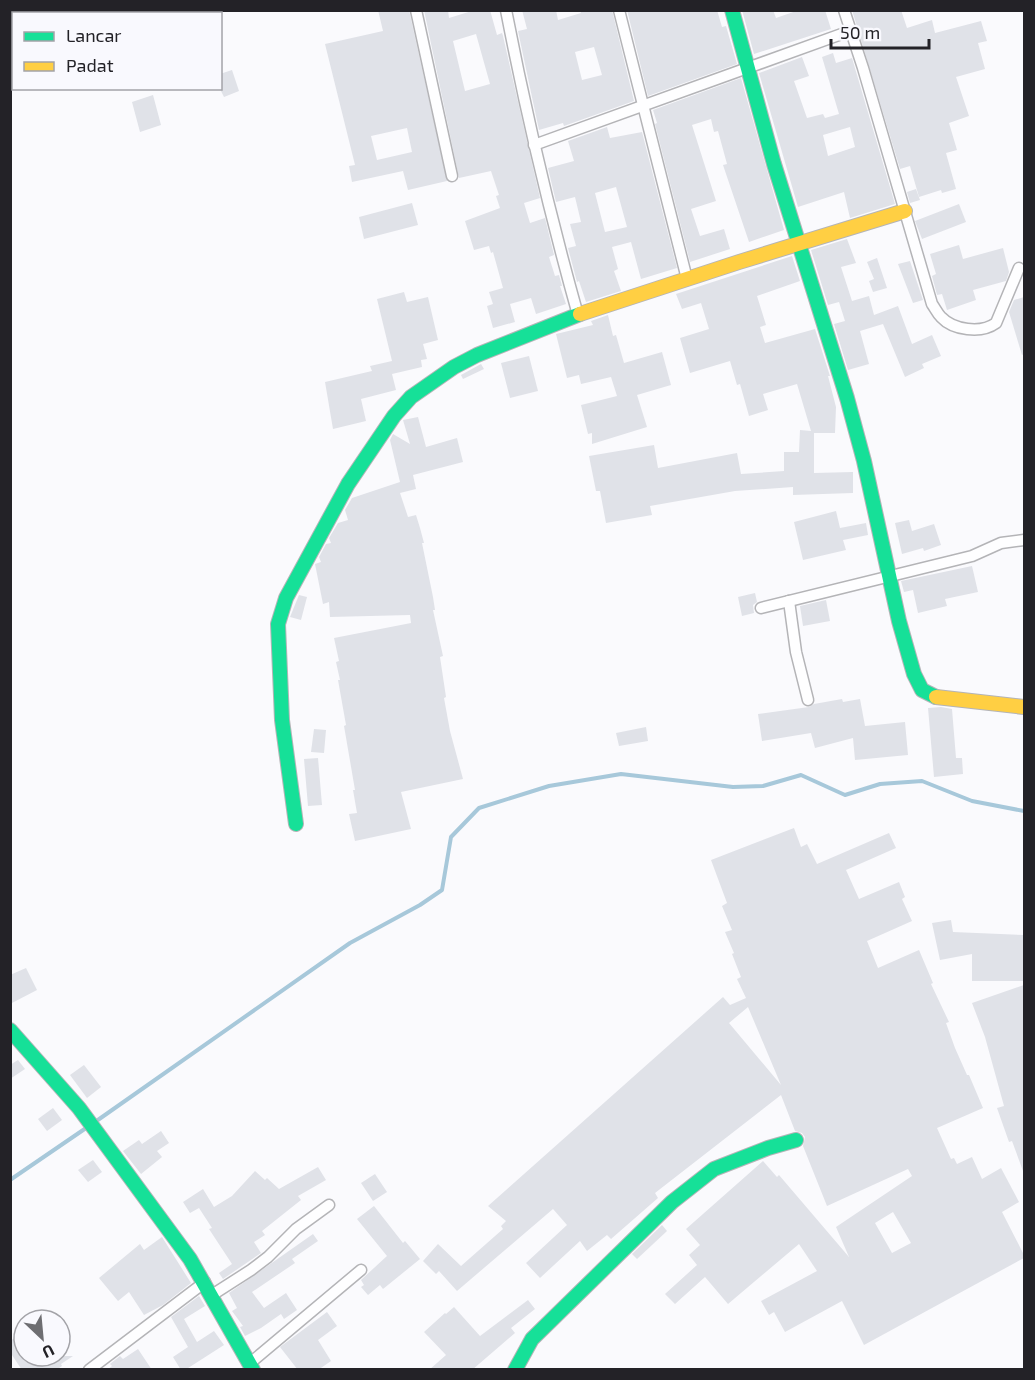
<svg xmlns="http://www.w3.org/2000/svg" width="1035" height="1380" font-family="'Exo 2',sans-serif">
  <style>
    .lines { fill: none; stroke-linecap: round; stroke-linejoin: round }
    .stream { stroke: #a7c8da; stroke-width: 4 }
    .building { fill: #e0e2e8; fill-rule: evenodd }
    .street-casing { stroke: #b4b4b7; stroke-width: 13 }
    .fast-casing { stroke: #b4b4b7; stroke-width: 16 }
    .slow-casing { stroke: #b4b4b7; stroke-width: 16 }
    .street { stroke: #fefeff; stroke-width: 10 }
    .fast { stroke: #16e098; stroke-width: 14 }
    .slow { stroke: #ffcf43; stroke-width: 14 }
  </style>
  <rect width="100%" height="100%" fill="#fafafd"/>
  <g class="lines">
    <!-- stream -->
    <g class="stream">
      <polyline points="95,1122 350,943 420,905 442,890 451,837 479,808 549,786 621,774 733,787 763,786 801,775 845,795 880,784 922,781 972,801 1024,811"/>
      <polyline points="10,1180 89,1126"/>
    </g>
  </g>
  <!-- building -->
  <g class="building">
    <path d="M378,10H409L447,181L408,190L403,171L352,182L349,166L355,165L325,44L383,31ZM407,128L412,152L377,160L371,136Z"/>
    <path d="M424,10H448L449,18L475,10H490L497,35L502,33L503,36L540,198L524,203L530,223L545,218L554,255L549,257L555,276L559,275L562,286H560L566,304L536,314L531,298L510,304L515,322L493,328L487,306L493,304L489,292L503,288L493,252L491,253L489,246L474,250L465,221L500,208L496,196L499,195L491,171L459,178ZM476,34L490,84L465,91L453,41Z"/>
    <path d="M522,10H556L558,20L581,13L580,10H612L634,101L564,126L563,123L539,130L518,31L527,29ZM594,47L602,75L582,80L575,52Z"/>
    <polygon points="627,10 717,10 722,27 726,26 737,64 648,96"/>
    <polygon points="742,10 773,10 776,18 799,10 825,10 831,29 754,54"/>
    <polygon points="852,10 901,10 907,28 932,20 935,33 981,21 987,41 978,43 985,69 956,77 969,116 949,123 957,150 946,153 956,189 942,193 941,190 919,197 910,166 900,169"/>
    <path d="M833,53L836,63L852,58L895,204L850,218L844,192L798,207L759,73L802,57L809,76L794,81L807,118L823,114L825,118L839,114L822,57ZM850,127L855,147L828,156L823,135Z"/>
    <polygon points="232,70 239,91 224,97 220,89 220,74"/>
    <polygon points="741,78 784,230 749,242 723,165 727,164 718,131 714,132 711,119 692,125 716,201 691,209 700,236 724,229 730,249 690,262 655,124 657,123 653,110"/>
    <polygon points="153,95 161,125 140,132 132,102"/>
    <path d="M607,127L610,138L642,132L677,268L641,279L631,242L612,247L618,269L614,271L621,291L586,302L579,281L577,282L568,248L576,246L570,224L581,222L575,197L556,202L548,168L574,161L568,141ZM616,187L627,227L605,232L595,193Z"/>
    <polygon points="916,189 920,200 910,203 907,192"/>
    <polygon points="412,203 418,225 364,239 359,217"/>
    <polygon points="959,204 966,222 922,239 915,221"/>
    <polygon points="847,239 856,263 841,267 852,301 869,296 874,315 898,306 912,344 932,335 941,356 922,364 924,368 905,377 883,324 860,331 869,364 848,370 834,324 845,321 839,302 828,305 811,250"/>
    <polygon points="959,245 963,259 1003,248 1009,272 1006,281 973,290 976,300 947,310 942,294 937,295 932,276 936,274 930,254"/>
    <polygon points="792,256 800,281 757,296 766,325 760,327 765,343 815,329 830,376 828,376 836,407 835,433 814,433 814,473 853,472 853,493 793,495 793,487 735,491 650,506 652,515 606,523 600,491 596,491 589,456 654,445 658,468 737,453 741,474 784,471 784,452 799,452 800,430 811,431 797,384 763,394 768,410 749,416 740,384 737,385 730,361 690,373 680,338 709,329 701,303 682,309 676,294"/>
    <polygon points="877,258 887,288 873,292 869,281 874,279 867,262"/>
    <polygon points="910,261 923,300 913,303 898,264"/>
    <polygon points="404,292 407,302 428,297 438,340 423,344 427,359 421,360 422,367 392,374 396,390 361,399 366,421 333,429 325,382 372,371 370,366 392,361 377,299"/>
    <polygon points="1024,297 1024,354 1022,355 1009,312 1014,300"/>
    <polygon points="608,315 613,336 616,335 624,363 662,352 671,385 637,395 647,427 592,444 592,433 588,434 581,405 617,396 611,377 581,384 579,375 567,378 556,334 593,325 591,321"/>
    <polygon points="529,356 538,391 510,398 501,363"/>
    <polygon points="481,364 484,369 463,379 461,375"/>
    <polygon points="418,417 426,447 457,438 463,462 413,475 416,489 400,493 408,517 416,515 420,528 424,543 422,543 433,597 435,610 433,610 443,656 440,657 446,697 444,698 450,731 463,779 401,792 411,829 355,841 349,814 357,813 353,790 355,790 344,726 346,725 338,680 340,680 336,662 339,661 334,638 411,623 410,615 330,617 329,602 323,604 315,564 321,562 319,557 326,544 331,543 329,538 338,523 348,520 345,510 352,498 400,482 390,440 393,434 410,444 403,420"/>
    <polygon points="836,511 840,528 866,523 868,535 843,540 846,550 803,560 794,522"/>
    <polygon points="909,520 912,531 934,524 941,545 924,551 923,548 902,554 895,523"/>
    <polygon points="972,566 978,592 945,599 947,606 918,613 913,590 904,592 901,581"/>
    <polygon points="755,593 757,602 753,605 754,613 742,616 738,597"/>
    <polygon points="299,595 307,597 301,620 290,617"/>
    <polygon points="826,600 830,621 803,626 800,606"/>
    <polygon points="842,699 843,702 860,699 865,726 905,722 908,755 855,760 853,738 815,748 811,733 762,741 758,714 809,707 814,704"/>
    <polygon points="941,707 952,709 956,758 962,758 963,774 934,777 928,708"/>
    <polygon points="646,727 648,741 619,746 616,733"/>
    <polygon points="314,729 326,730 324,753 311,752"/>
    <polygon points="318,758 322,805 308,806 304,759"/>
    <path d="M794,828L801,847L807,844L817,864L889,833L896,848L846,870L859,899L899,882L905,897L902,899L912,921L867,941L878,968L919,950L933,983L931,984L949,1022L946,1023L955,1048L967,1075H969L983,1108L937,1128L951,1159L954,1158L957,1164L972,1157L982,1179L1001,1168L1019,1202L1002,1212L1024,1255V1258L864,1345L842,1301L785,1332L774,1312L769,1315L761,1301L817,1271L799,1244L728,1304L705,1277L675,1304L665,1294L697,1265L689,1255L700,1245L686,1229L763,1161L777,1177L779,1175L849,1257L836,1227L912,1176L908,1169L827,1206L803,1146L805,1137L802,1133L795,1131L781,1095L655,1193L658,1198L611,1239L607,1235L587,1251L580,1241L540,1278L526,1263L567,1225L553,1209L457,1291L439,1271L436,1274L423,1261L438,1244L461,1266L503,1229L501,1226L506,1221L488,1206L723,997L730,1005L746,998L737,979L741,977L732,954L734,953L725,932L732,930L722,906L727,903L711,860ZM748,1007L781,1085L729,1023ZM893,1212L911,1243L892,1253L875,1223Z"/>
    <polygon points="951,920 953,932 1024,935 1024,981 972,981 972,954 940,960 932,923"/>
    <polygon points="26,968 37,990 10,1004 10,975"/>
    <polygon points="1024,985 1024,1171 1023,1171 1012,1141 1009,1142 997,1108 1004,1106 985,1037 972,1003"/>
    <polygon points="18,1060 25,1069 10,1079 10,1065"/>
    <polygon points="84,1065 101,1087 87,1098 70,1075"/>
    <polygon points="53,1108 62,1120 47,1131 38,1119"/>
    <polygon points="161,1131 169,1143 157,1151 162,1157 141,1174 123,1151 139,1140 142,1144"/>
    <polygon points="93,1160 102,1172 88,1182 78,1170"/>
    <polygon points="318,1167 326,1180 298,1196 301,1200 262,1231 265,1235 254,1242 261,1253 223,1279 219,1273 232,1264 209,1229 212,1228 199,1208 190,1213 183,1202 203,1189 214,1207 232,1196 255,1171 265,1180 267,1178 279,1189"/>
    <polygon points="375,1174 387,1192 373,1201 361,1183"/>
    <polygon points="374,1206 403,1243 405,1241 420,1259 383,1289 380,1285 368,1295 361,1287 364,1285 361,1280 387,1256 357,1219"/>
    <polygon points="662,1225 667,1231 637,1259 632,1254"/>
    <polygon points="313,1234 318,1241 292,1259 295,1263 252,1292 264,1308 286,1293 297,1310 284,1319 281,1314 261,1328 245,1336 240,1327 243,1326 232,1311 237,1308 229,1293"/>
    <polygon points="162,1237 191,1283 163,1305 144,1315 129,1292 118,1301 99,1278 140,1244 144,1250"/>
    <polygon points="199,1296 205,1306 184,1319 197,1342 214,1331 224,1345 185,1370 181,1370 173,1357 188,1347 171,1317"/>
    <polygon points="528,1300 535,1309 511,1328 515,1333 472,1370 429,1370 446,1355 424,1332 445,1313 446,1314 454,1307 480,1336"/>
    <polygon points="327,1312 337,1326 318,1340 331,1361 318,1370 298,1370 280,1347"/>
    <polygon points="24,1332 24,1356 73,1356 61,1364 62,1366 56,1370 22,1370 10,1352 10,1341"/>
    <polygon points="138,1349 152,1370 107,1370 112,1366 110,1364 120,1356 123,1359"/>
  </g>
  <g class="lines">
    <!-- street casing -->
    <g class="street-casing">
      <g id="street">
        <polyline points="416,10 452,176"/>
        <path d="M506,10C526,113 550,215 578,315"/>
        <polyline points="619,10 687,279"/>
        <path d="M844,10L863,68L932,304C935,308 937,313 941,317C953,330 981,334 996,323L1019,268"/>
        <polyline points="534,145 850,31"/>
        <polyline points="789,601 796,652 808,700"/>
        <polyline points="761,608 972,556 1001,543 1024,540"/>
        <polyline points="212,1295 251,1270 268,1257 296,1229 329,1205"/>
        <polyline points="249,1364 361,1270"/>
        <polyline points="89,1370 205,1282"/>
      </g>
    </g>
    <!-- fast casing -->
    <g class="fast-casing">
      <g id="fast">
        <polyline points="732,10 774,164 847,398 864,461 899,621 914,674 922,690 936,697"/>
        <polyline points="296,824 282,720 278,624 286,598 348,484 394,416 411,397 454,367 477,355 580,314"/>
        <polyline points="10,1030 79,1108 190,1259 253,1370"/>
        <polyline points="515,1370 532,1339 672,1202 714,1169 768,1148 796,1140"/>
      </g>
    </g>
    <!-- slow casing -->
    <g class="slow-casing">
      <g id="slow">
        <polyline points="580,314 739,262 905,211"/>
        <polyline points="936,697 1024,707"/>
      </g>
    </g>
    <!-- street -->
    <use href="#street" class="street"/>
    <!-- fast -->
    <use href="#fast" class="fast"/>
    <!-- slow -->
    <use href="#slow" class="slow"/>
  </g>
  <!-- border -->
  <rect width="1035" height="1380" fill="none" stroke="#232227" stroke-width="24"/>
  <!-- legend -->
  <rect x="12" y="12" width="210" height="78" fill="#f9f9fe" stroke="#a3a3a8" stroke-width="1.5"/>
  <rect x="24" y="32" width="30" height="9" fill="#16e098" stroke="#a3a3a8" stroke-width="1.5"/>
  <text x="66" y="42" font-size="18" fill="#232227">Lancar</text>
  <rect x="24" y="62" width="30" height="9" fill="#ffcf43" stroke="#a3a3a8" stroke-width="1.5"/>
  <text x="66" y="72" font-size="18" fill="#232227">Padat</text>
  <!-- north arrow -->
  <g transform="translate(42 1338) rotate(154)"><circle r="28" fill="#f9f9fe" stroke="#a3a3a8" stroke-width="1.5"/>
  <path d="M0-4.5L10 22L0 15L-10 22Z" fill="#6e6e72"/>
  <text y="-9" font-size="16" font-weight="bold" text-anchor="middle" fill="#232227">U</text>
  </g>
  <!-- scale -->
  <path d="M831 39v9h98v-9" fill="none" stroke="#232227" stroke-width="3"/>
  <text x="840" y="39" font-size="18" fill="#232227" stroke="#f9f9fe" stroke-width="4.5" paint-order="stroke">50 m</text>
</svg>
